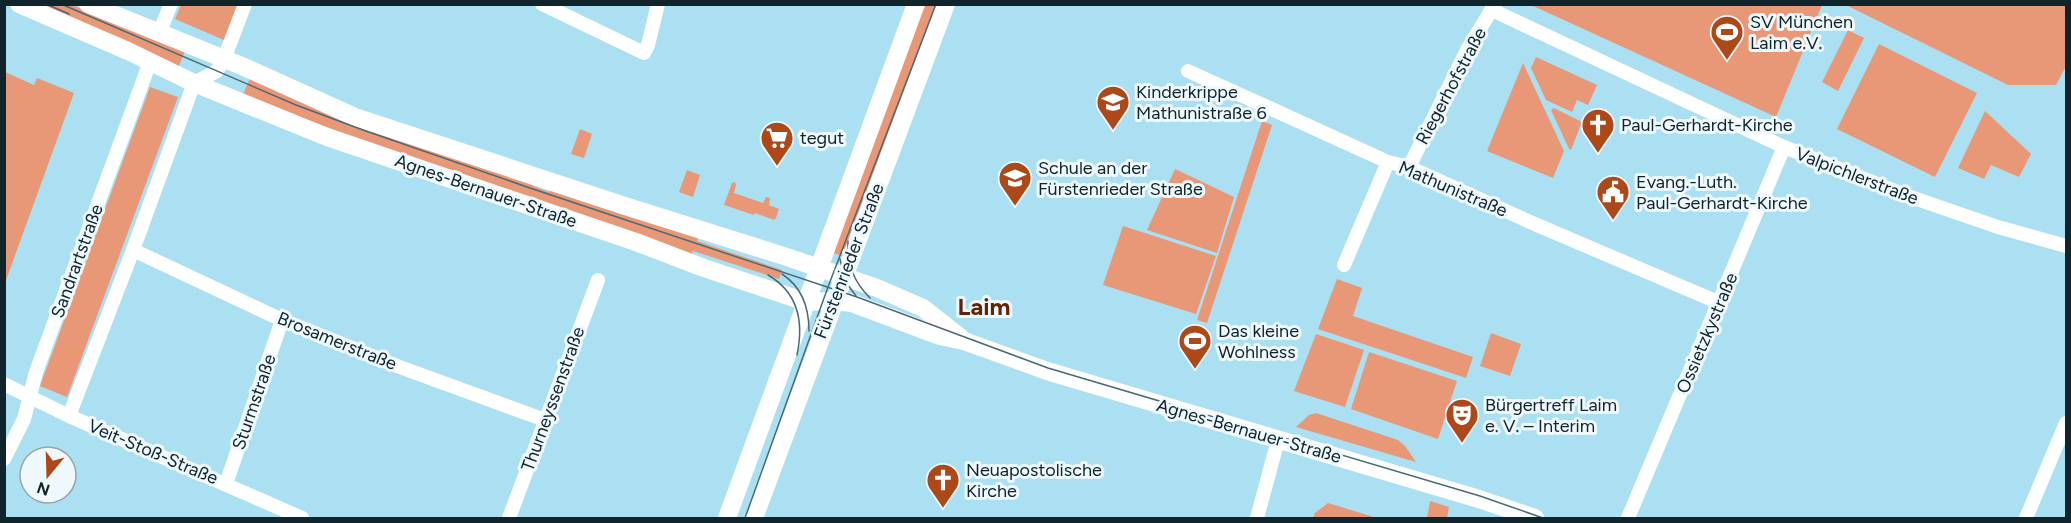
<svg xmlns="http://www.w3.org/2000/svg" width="2071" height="523" font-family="Figtree,sans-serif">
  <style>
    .green { fill: #e89777 }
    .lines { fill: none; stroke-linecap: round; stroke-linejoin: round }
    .street { stroke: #fff; stroke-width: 14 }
    .secondary { stroke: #fff; stroke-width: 18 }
    .tram { stroke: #496a76; stroke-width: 1.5 }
    .labels { text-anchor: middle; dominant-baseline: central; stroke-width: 6; stroke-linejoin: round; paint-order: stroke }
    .poi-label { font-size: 18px; fill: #0f242b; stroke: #eff9fd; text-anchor: start }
    .street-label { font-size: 18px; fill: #0f242b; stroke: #eff9fd }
    .district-label { font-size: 24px; font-weight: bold; fill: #632405; stroke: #eff9fd }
  </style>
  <rect width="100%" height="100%" fill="#abe0f3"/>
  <!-- green -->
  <g class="green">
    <polygon points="39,5 72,5 185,51 178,68"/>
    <polygon points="181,5 238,5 224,40 175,19"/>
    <polygon points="922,5 941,5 901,111 897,110 843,256 833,253"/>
    <polygon points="1531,5 1531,4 1822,5 1776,117"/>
    <polygon points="1846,5 2066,5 2066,66 2056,85 2008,85"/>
    <polygon points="1848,30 1864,38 1838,91 1822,82"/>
    <polygon points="1879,44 1977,93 1935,177 1837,129"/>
    <polygon points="1536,57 1597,85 1588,105 1577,100 1572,112 1546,100 1531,68"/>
    <polygon points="1523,63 1564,151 1553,178 1487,151"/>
    <polygon points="5,72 34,85 37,78 74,93 5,283"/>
    <polygon points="250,78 533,182 533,186 549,192 551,189 699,235 697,241 782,270 779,279 693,251 691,256 242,97"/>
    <polygon points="150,87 178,97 67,397 40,386"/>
    <polygon points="1554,108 1582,122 1571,150 1569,149 1551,110"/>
    <polygon points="1985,111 2031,154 2019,177 1991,165 1984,179 1958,168"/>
    <polygon points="1262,121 1272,125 1207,323 1197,320"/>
    <polygon points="580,129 592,134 584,158 571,154"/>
    <polygon points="1175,169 1234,197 1217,253 1147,230"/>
    <polygon points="687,170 700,175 693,197 679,192"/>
    <polygon points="735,182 736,185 734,193 763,203 766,197 770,198 769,205 779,209 776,218 774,220 755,213 754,215 724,205 732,183"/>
    <polygon points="1123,226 1216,256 1196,314 1103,285"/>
    <polygon points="1337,279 1362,288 1353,316 1473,357 1466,378 1318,329"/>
    <polygon points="1491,333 1521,344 1510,376 1480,366"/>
    <polygon points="1316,334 1364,350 1345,407 1294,391"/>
    <polygon points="1369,352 1457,381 1438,439 1351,409"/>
    <polygon points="1316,413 1398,440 1405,446 1416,462 1296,427 1309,415"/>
    <polygon points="1430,501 1449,507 1447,518 1427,518"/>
    <polygon points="1328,503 1377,518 1313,518 1315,513"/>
  </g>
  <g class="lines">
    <!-- street -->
    <g class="street">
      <polyline points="542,4 644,53 648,45 658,4"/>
      <polyline points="1492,10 1784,147 1905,195 1998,227 2066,246"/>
      <polyline points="159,33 171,4"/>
      <polyline points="1188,71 1388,162 1409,167 1530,222 1720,303"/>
      <polyline points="1409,167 1467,50 1495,4"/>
      <polyline points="133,250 282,320 397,366 545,420"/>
      <polyline points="1344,265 1388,162"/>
      <polyline points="4,384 69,416 302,518"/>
      <polyline points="69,416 133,250 194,83 217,71 224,59 245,4"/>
      <polyline points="4,459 24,419 36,372 150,62"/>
      <polyline points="226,484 282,320"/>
      <polyline points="509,518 598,280"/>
      <polyline points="1257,518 1278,440"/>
      <polyline points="1628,518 1784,147"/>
      <polyline points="2026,518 2066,423"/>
    </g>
    <!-- secondary -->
    <g class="secondary">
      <polyline points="19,4 128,51 194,83 327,137 636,242 704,268 806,302 834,301 852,303 940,336 964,341 1047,371 1479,499 1535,518"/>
      <polyline points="88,4 242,66 355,117 625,206 787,257 877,288 923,308 960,337"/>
      <polyline points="727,518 916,4"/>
      <polyline points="754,518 946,4"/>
    </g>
    <!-- tram -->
    <g class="tram">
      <polyline points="46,4 69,14"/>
      <polyline points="61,4 296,105 363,130 530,188 857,297 1048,368 1480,496 1543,518"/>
      <path d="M848,241C847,265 854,282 870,298"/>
      <polyline points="840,259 845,281 856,296"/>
      <path d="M782,274C802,287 809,308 809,331"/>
      <path d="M768,275C799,293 804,322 797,355"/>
      <polyline points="745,518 828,287 936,4"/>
    </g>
  </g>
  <!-- icons -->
  <defs>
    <g id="stadium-pin" transform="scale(1.725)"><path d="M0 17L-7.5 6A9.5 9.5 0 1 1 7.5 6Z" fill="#ad4818" stroke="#eff9fd"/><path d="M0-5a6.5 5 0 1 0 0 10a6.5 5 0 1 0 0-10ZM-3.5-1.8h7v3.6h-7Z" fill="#fff"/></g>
    <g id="school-pin" transform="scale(1.725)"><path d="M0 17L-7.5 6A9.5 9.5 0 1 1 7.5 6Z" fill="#ad4818" stroke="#eff9fd"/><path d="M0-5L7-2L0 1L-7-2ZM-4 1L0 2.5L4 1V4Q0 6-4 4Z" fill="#fff"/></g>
    <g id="church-pin" transform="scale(1.725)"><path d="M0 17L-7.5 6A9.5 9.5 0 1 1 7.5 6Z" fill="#ad4818" stroke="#eff9fd"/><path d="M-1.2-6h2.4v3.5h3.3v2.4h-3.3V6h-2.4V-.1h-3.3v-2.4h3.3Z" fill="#fff"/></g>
    <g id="supermarket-pin" transform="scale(1.725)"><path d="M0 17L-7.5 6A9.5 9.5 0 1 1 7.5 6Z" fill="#ad4818" stroke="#eff9fd"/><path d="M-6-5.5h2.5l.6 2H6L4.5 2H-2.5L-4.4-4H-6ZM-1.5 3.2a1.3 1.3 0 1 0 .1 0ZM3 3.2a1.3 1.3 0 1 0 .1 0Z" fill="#fff"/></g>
    <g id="civic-pin" transform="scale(1.725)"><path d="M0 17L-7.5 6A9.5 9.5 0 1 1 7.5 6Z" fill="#ad4818" stroke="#eff9fd"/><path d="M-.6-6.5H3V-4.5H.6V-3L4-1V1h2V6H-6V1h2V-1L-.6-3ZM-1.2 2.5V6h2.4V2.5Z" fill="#fff"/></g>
    <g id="theatre-pin" transform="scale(1.725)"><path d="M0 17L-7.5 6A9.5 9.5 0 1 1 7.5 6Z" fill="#ad4818" stroke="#eff9fd"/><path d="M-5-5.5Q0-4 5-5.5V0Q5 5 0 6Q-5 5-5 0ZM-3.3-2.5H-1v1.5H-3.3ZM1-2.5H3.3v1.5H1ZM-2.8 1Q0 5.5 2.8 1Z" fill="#fff"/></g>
  </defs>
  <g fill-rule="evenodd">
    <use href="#stadium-pin" x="1727" y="32"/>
    <use href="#school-pin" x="1113" y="102"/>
    <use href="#church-pin" x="1598" y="125"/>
    <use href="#supermarket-pin" x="777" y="138"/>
    <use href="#school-pin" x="1015" y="178"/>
    <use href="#civic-pin" x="1613" y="192"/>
    <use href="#stadium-pin" x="1195" y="341"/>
    <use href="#theatre-pin" x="1462" y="415"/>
    <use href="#church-pin" x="943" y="480"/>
  </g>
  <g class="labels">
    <!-- poi labels -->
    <g class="poi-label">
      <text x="1750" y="22">SV München<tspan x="1750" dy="21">Laim e.V.</tspan></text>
      <text x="1136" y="92">Kinderkrippe<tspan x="1136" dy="21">Mathunistraße 6</tspan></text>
      <text x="1621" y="125">Paul-Gerhardt-Kirche</text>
      <text x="800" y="138">tegut</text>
      <text x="1038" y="168">Schule an der<tspan x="1038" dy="21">Fürstenrieder Straße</tspan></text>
      <text x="1636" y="182">Evang.-Luth.<tspan x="1636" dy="21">Paul-Gerhardt-Kirche</tspan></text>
      <text x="1218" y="331">Das kleine<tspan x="1218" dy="21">Wohlness</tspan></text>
      <text x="1485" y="405">Bürgertreff Laim<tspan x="1485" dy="21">e. V. – Interim</tspan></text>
      <text x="966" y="470">Neuapostolische<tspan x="966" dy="21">Kirche</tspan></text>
    </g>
    <!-- street labels -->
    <g class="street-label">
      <text transform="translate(1451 86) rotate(-62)">Riegerhofstraße</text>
      <text transform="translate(1857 176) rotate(21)">Valpichlerstraße</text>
      <text transform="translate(1453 189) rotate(23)">Mathunistraße</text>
      <text transform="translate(486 191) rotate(19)">Agnes-Bernauer-Straße</text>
      <text transform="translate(77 261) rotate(-70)">Sandrartstraße</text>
      <text transform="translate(849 261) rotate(-69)">Fürstenrieder Straße</text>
      <text transform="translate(1707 333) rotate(-67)">Ossietzkystraße</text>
      <text transform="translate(337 341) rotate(22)">Brosamerstraße</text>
      <text transform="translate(553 399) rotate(-70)">Thurneyssenstraße</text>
      <text transform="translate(254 402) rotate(-71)">Sturmstraße</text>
      <text transform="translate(1249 431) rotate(16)">Agnes-Bernauer-Straße</text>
      <text transform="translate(153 452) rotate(23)">Veit-Stoß-Straße</text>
    </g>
    <!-- district labels -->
    <g class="district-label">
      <text x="984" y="306">Laim</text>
    </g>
  </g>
  <!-- border -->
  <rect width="2071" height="523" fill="none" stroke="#0f242b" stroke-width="12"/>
  <!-- north arrow -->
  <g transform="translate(48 475) rotate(199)"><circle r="28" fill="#eff9fd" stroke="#95a4a9" stroke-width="1.5"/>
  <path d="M0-4.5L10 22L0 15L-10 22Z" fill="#ad4818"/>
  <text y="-9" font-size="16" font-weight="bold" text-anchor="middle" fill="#0f242b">N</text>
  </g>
</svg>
